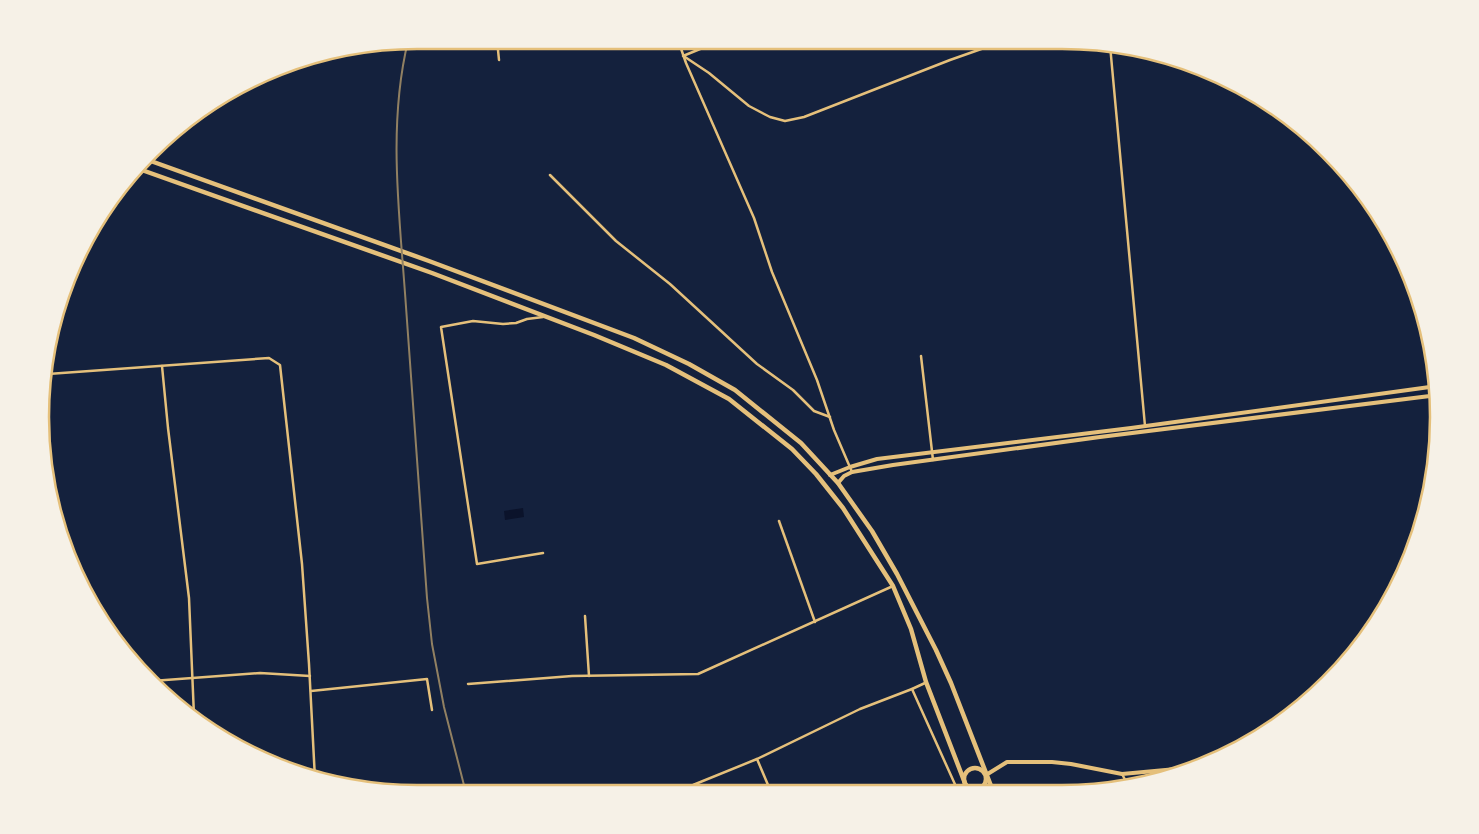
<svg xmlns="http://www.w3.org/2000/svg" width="1479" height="834" font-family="'Space Grotesk',sans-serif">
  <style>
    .water { fill: #0b132b }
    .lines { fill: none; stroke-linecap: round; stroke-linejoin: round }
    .minor { stroke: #e5c07b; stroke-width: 2.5 }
    .tertiary { stroke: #e5c07b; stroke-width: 4 }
    .secondary { stroke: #e5c07b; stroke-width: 4 }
    .trunk { stroke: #e5c07b; stroke-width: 4.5 }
    .rail { stroke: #918062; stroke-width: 2 }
    .rim { fill: none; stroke: #e5c07b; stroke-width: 2.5 }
  </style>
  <rect width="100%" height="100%" fill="#14213d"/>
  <!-- water -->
  <polygon class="water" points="523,508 524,517 505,520 504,511"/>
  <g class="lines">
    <!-- minor -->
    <g class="minor">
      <polyline points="678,40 686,63 754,218 772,272 817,380 834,430 852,472"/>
      <polyline points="1110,45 1145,426"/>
      <polyline points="683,56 722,40"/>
      <polyline points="685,57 709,73 749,106 770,117 785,121 804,117 950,60 1004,41"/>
      <polyline points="499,60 498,50 503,40"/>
      <polyline points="550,175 616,241 670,284 757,364 793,390 814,411 830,417"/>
      <polyline points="921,356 933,460"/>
      <polyline points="162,366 168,428 189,598 194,716"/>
      <polyline points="48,374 269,358 280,365 302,564 309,664 315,779"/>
      <polyline points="779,521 815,622"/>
      <polyline points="543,553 477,564 441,327 473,321 503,324 516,323 527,319 543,317"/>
      <polyline points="585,616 589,676"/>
      <polyline points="152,681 260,673 310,676"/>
      <polyline points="468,684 572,676 698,674 893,586"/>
      <polyline points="912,689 958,791"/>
      <polyline points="311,691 427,679 432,710"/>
      <polyline points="757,759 771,792"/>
      <polyline points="1166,770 1170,777"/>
      <polyline points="1122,774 1129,787"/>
      <polyline points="639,792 693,785 757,759 860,709 912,689 925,683"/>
    </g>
    <!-- tertiary -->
    <g class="tertiary">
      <polyline points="838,483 844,476 852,472"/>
      <polyline points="986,775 1007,762 1052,762 1071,764 1122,774 1198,767"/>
    </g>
    <!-- secondary -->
    <g class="secondary">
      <polyline points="852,472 893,465 1100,437 1438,395"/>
      <polyline points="830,475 850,467 877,459 1131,428 1437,386"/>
    </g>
    <!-- trunk -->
    <g class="trunk">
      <polyline points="148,160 429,261 634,338 689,364 735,390 801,443 838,483 872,531 897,574 936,650 951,683 993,791"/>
      <polyline points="139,169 432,273 594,335 666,365 729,399 792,449 816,474 843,508 893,586 911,629 926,682 968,791"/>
      <circle cx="975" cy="779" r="11"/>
    </g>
    <!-- rail -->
    <path class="rail" d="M408,41C388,124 399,210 405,293C412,395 419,497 427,598L432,644L444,707L466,793"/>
  </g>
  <!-- crop -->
  <path d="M0 0H1479V834H0ZM417 49H1062A368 368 0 0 1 1430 417V417A368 368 0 0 1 1062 785H417A368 368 0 0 1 49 417V417A368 368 0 0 1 417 49Z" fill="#f6f1e7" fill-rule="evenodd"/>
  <path class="rim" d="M417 49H1062A368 368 0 0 1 1430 417V417A368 368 0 0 1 1062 785H417A368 368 0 0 1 49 417V417A368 368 0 0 1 417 49Z"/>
</svg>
